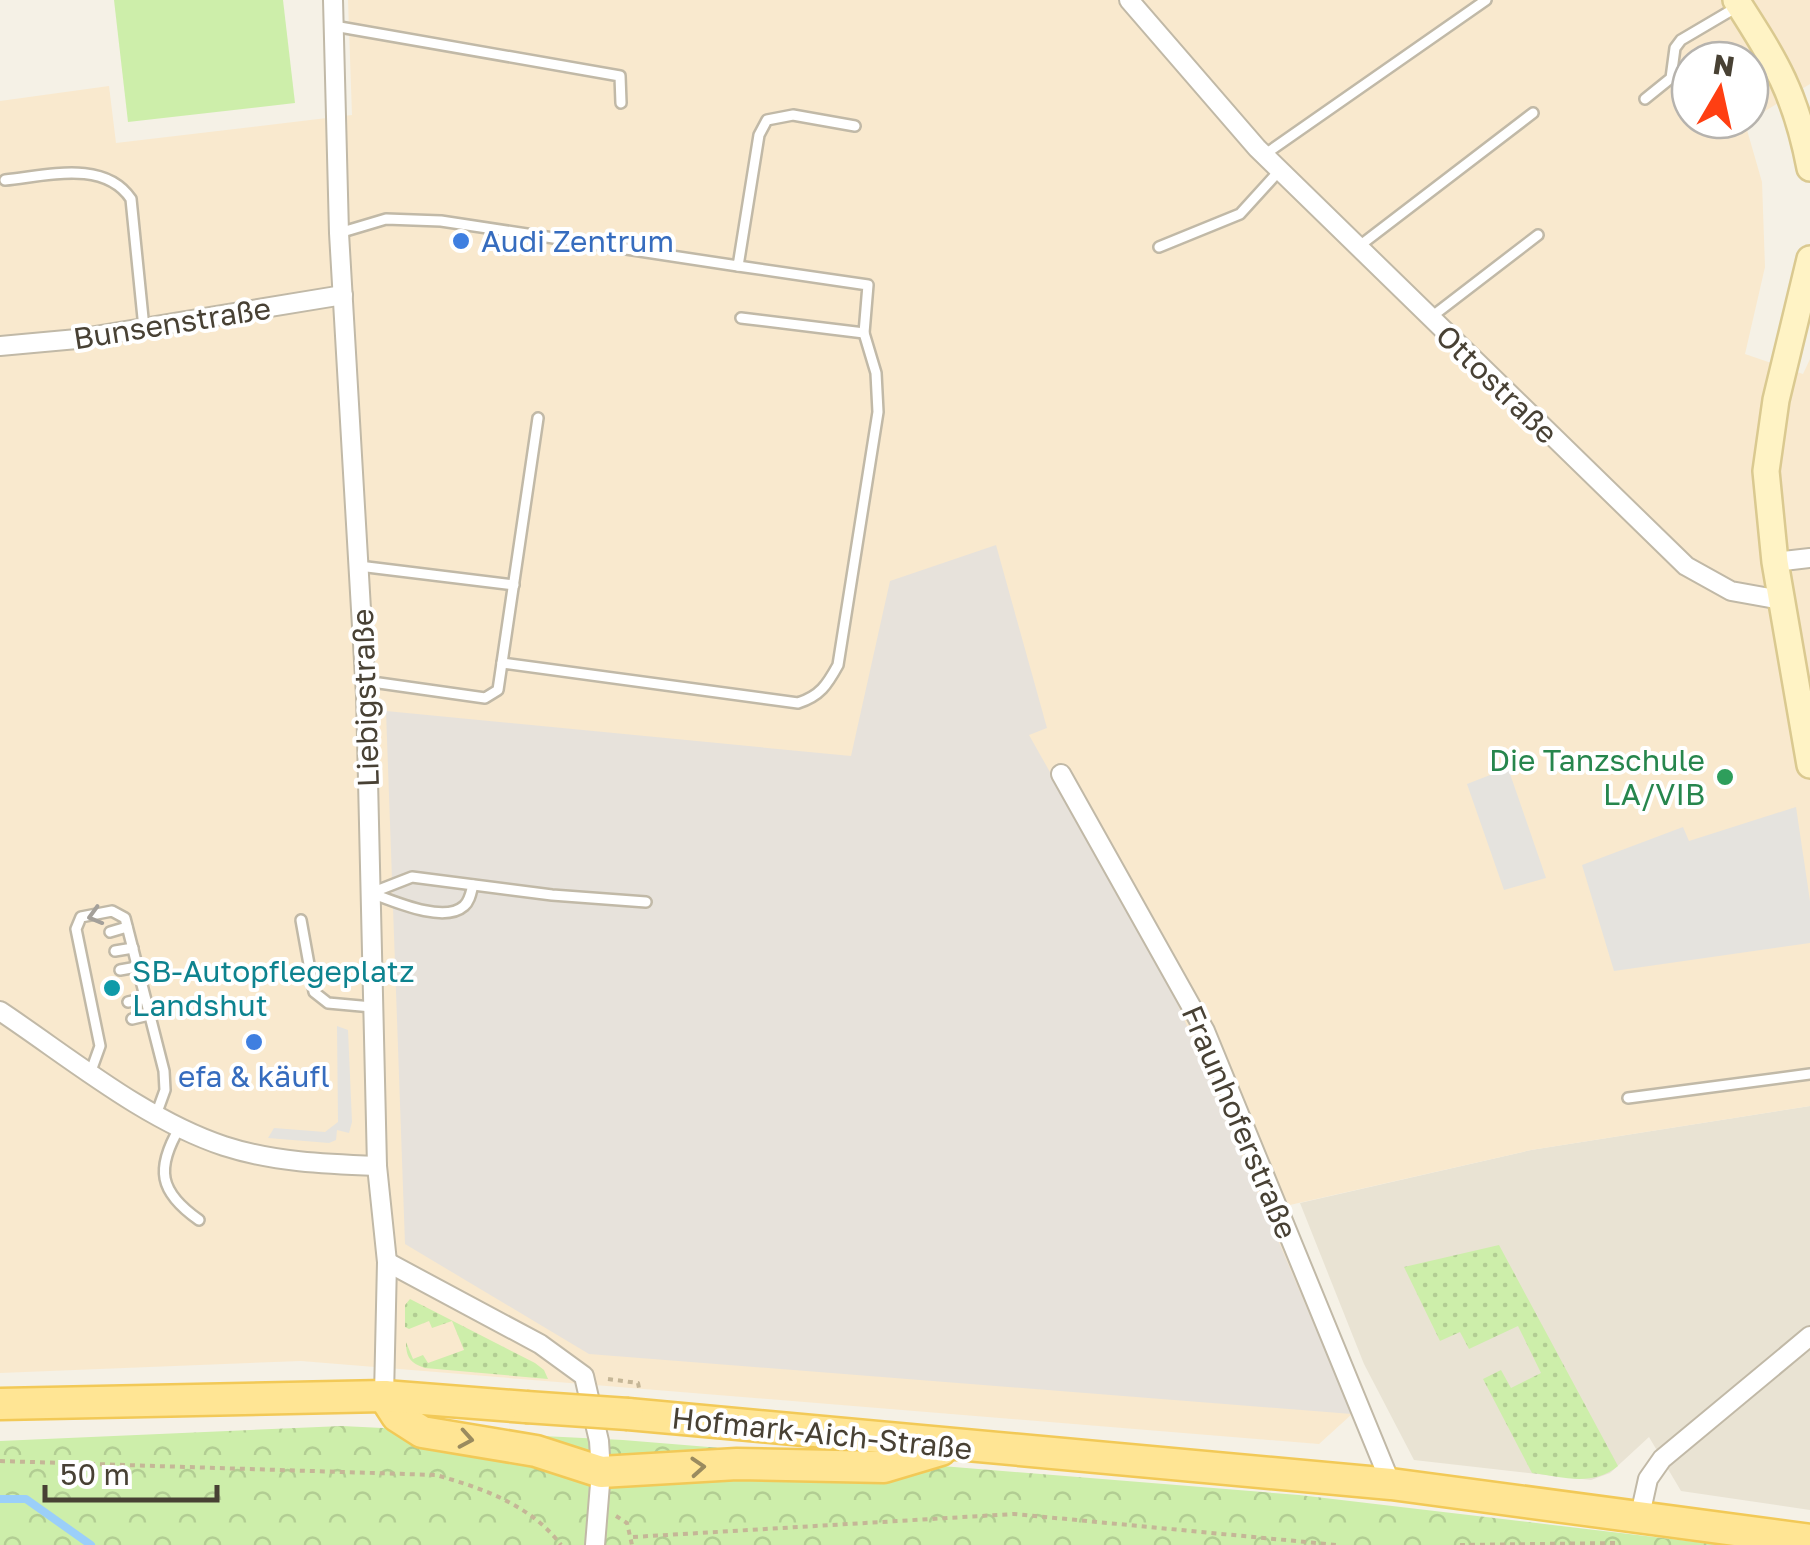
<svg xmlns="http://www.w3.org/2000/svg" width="1810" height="1545" font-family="'Golos Text',sans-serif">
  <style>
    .residential { fill: #e9e3d3 }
    .commercial { fill: #f9e9ce; fill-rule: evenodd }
    .industrial { fill: #e7e2db }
    .grass { fill: url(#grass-dots) }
    .forest { fill: url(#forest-crowns) }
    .pitch { fill: #cdeeaa }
    .parking { fill: #e5e3de }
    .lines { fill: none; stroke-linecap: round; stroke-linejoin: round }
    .stream { stroke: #9bcff9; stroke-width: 8 }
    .lane-casing { stroke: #c1b9a7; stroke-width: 14 }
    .street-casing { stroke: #c1b9a7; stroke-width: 22 }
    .secondary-casing { stroke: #dac990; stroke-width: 30 }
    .primary-casing { stroke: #f2c957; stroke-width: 35 }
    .path { stroke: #c5b697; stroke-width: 4; stroke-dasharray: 5 5; stroke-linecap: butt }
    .lane { stroke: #fff; stroke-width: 9 }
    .street { stroke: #fff; stroke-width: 18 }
    .secondary { stroke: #fff3c5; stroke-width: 25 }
    .primary { stroke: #ffe594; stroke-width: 30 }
    .primary-bridge-casing { stroke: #f2c957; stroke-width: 35; stroke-linecap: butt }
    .primary-bridge { stroke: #ffe594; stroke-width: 30 }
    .oneway { stroke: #a4a09a }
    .oneway2 { stroke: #9a8b5f }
    .shop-dot { fill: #3f7fe0; stroke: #fff; stroke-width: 4 }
    .leisure-dot { fill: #2e9e5b; stroke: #fff; stroke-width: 4 }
    .culture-dot { fill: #0f9aa8; stroke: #fff; stroke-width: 4 }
    .labels { text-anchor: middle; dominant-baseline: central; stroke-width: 8; stroke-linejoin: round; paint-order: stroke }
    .shop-label { font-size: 30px; fill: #366cbe; stroke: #fff; text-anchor: start }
    .street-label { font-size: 30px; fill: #484134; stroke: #fff }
    .leisure-label { font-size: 30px; fill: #27864d; stroke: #fff; text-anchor: end }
    .culture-label { font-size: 30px; fill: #0d838f; stroke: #fff; text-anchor: start }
  </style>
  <defs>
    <pattern id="grass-dots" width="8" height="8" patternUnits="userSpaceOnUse" patternTransform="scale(2.5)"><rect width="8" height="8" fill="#cdeeaa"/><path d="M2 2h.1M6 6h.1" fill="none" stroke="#b2cd93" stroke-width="1.8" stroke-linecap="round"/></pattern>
    <pattern id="forest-crowns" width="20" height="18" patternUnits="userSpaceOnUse" patternTransform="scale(2.5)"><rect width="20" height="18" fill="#cdeeaa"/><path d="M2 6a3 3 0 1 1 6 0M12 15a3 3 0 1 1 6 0" fill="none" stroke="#b2cd93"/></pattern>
  </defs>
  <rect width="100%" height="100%" fill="#f5f1e6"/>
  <!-- residential -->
  <polygon class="residential" points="1810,1106 1810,1510 1681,1491 1649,1437 1610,1473 1591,1480 1414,1460 1364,1364 1300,1203 1531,1150"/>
  <!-- commercial -->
  <path class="commercial" d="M348,0H1810V84L1745,123L1762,182L1765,267L1745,354L1803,374L1810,359V1106L1531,1150L1268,1210L1352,1414L1319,1444L301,1361L0,1373V101L109,86L116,143L352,115ZM1690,60H1750V120H1690Z"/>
  <!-- industrial -->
  <polygon class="industrial" points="996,545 1047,728 1029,735 1167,979 1352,1414 589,1354 405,1244 386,711 851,756 890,581"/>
  <!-- grass -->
  <g class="grass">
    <path d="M1499,1245L1618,1466C1592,1487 1563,1477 1532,1473L1483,1379L1501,1370L1511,1388L1541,1373L1518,1326L1469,1349L1460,1332L1440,1341L1404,1267Z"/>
    <path d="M410,1299L535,1363L544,1370L548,1379L425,1368C410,1363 406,1357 406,1342L413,1359L423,1355L428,1363L464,1350L452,1321L432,1328L429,1321L409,1329L405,1327V1305Z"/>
  </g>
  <!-- forest -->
  <polygon class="forest" points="342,1426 623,1440 1299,1495 1722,1545 0,1545 0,1441"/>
  <!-- pitch -->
  <polygon class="pitch" points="114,0 283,0 295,103 128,122"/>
  <!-- parking -->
  <g class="parking">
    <polygon points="1508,768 1546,878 1504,890 1467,784"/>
    <polygon points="1796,807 1810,901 1810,943 1614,971 1582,865 1683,827 1689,841"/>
    <polygon points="337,1026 348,1030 352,1122 349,1133 337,1130 336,1140 329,1143 268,1138 274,1128 325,1132 338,1122"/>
  </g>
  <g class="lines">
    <!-- stream -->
    <polyline class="stream" points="0,1499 26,1499 91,1545"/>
    <!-- lane casing -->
    <g class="lane-casing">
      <g id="lane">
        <polyline points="334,26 620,76 621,103"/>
        <polyline points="1645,99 1671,78 1675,48 1681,40 1737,7"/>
        <polyline points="1264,155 1486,0"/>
        <path d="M5,180C46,176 104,159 131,199L144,328"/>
        <polyline points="339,233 386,219 441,221 738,266 759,135 767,120 793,115 855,126"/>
        <polyline points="1159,247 1240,214 1280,170"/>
        <polyline points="1358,247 1533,113"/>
        <polyline points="738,266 868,285 864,333 741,318"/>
        <polyline points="1430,318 1538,235"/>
        <polyline points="359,566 514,585"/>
        <path d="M502,663L798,703C820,696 827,685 838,665L878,412L876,373L864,333"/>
        <polyline points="365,681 485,698 498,690 538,418"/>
        <polyline points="371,893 412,877 552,895 646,902"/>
        <path d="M371,893C393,901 444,924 464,906C470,901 471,892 473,885"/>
        <polyline points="301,920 314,992 328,1003 372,1007"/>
        <polyline points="110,932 127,927"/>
        <polyline points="115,951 133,948"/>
        <polyline points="120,970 137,967"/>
        <polyline points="128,1002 145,998"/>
        <polyline points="132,1019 149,1015"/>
        <polyline points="91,1071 100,1046 76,929 81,917 112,911 125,918 164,1071 165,1090 156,1115"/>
        <polyline points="1628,1098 1810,1074"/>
        <path d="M180,1127C155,1169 159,1192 199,1220"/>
      </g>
    </g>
    <!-- street casing -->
    <g class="street-casing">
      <g id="street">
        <polyline points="333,0 339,233 366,695 377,1166 387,1262 384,1396"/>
        <polyline points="1129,0 1257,148 1686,566 1731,591 1781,600"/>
        <polyline points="0,346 77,339 343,295"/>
        <polyline points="1775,562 1810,558"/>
        <polyline points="1061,774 1205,1031 1391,1484"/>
        <path d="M0,1011C69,1057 145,1120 224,1146C273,1162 325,1164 377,1166"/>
        <polyline points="387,1262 540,1344 584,1376 599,1441 601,1472 595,1545"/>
        <polyline points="1640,1515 1648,1479 1662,1459 1810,1336"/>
      </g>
    </g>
    <!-- secondary casing -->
    <g class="secondary-casing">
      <g id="secondary">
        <path d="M1736,0C1776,62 1796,94 1810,168"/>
        <polyline points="1810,259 1776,400 1766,471 1775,562 1810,765"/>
      </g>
    </g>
    <!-- primary casing -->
    <g class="primary-casing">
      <g id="primary">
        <polyline points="384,1396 397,1416 422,1432 536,1451 601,1472 737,1464 884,1467 941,1450"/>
        <polyline points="0,1404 384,1396 526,1407"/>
        <polyline points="628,1414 1391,1484 1810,1540"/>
      </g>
    </g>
    <!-- path -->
    <g class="path">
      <polyline points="608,1379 638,1383 639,1388"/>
      <path d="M0,1461L436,1475C482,1488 531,1505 561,1545"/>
      <polyline points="616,1516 627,1523 632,1545"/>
      <polyline points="633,1537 1014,1514 1337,1545"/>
      <polyline points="1460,1545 1615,1543"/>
    </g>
    <!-- lane -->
    <use href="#lane" class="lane"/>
    <!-- street -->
    <use href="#street" class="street"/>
    <!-- secondary -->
    <use href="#secondary" class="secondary"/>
    <!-- primary -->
    <use href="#primary" class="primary"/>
    <!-- primary-bridge casing -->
    <g class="primary-bridge-casing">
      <polyline id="primary-bridge" points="526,1407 628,1414"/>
    </g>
    <!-- primary-bridge -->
    <use href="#primary-bridge" class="primary-bridge"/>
  </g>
  <!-- one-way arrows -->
  <defs><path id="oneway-chevron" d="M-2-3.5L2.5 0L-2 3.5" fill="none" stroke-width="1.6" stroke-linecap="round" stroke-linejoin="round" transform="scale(2.5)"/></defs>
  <use class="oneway" href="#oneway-chevron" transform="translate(95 916) rotate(164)"/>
  <g class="oneway2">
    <use href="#oneway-chevron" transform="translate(466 1439) rotate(10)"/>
    <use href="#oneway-chevron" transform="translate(698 1467) rotate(-4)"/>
  </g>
  <!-- markers -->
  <g class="shop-dot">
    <circle cx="461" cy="241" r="10"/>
    <circle cx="254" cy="1042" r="10"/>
  </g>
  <circle class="leisure-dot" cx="1725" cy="777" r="10"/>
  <circle class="culture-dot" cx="112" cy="988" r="10"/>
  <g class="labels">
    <!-- shop labels -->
    <g class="shop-label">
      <text x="481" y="241">Audi Zentrum</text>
      <text x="254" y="1076" text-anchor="middle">efa &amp; käufl</text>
    </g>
    <!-- street labels -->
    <g class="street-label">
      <text transform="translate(172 323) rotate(-9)">Bunsenstraße</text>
      <text transform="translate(1497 384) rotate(44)">Ottostraße</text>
      <text transform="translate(365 698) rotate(-92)">Liebigstraße</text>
      <text transform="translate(1240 1122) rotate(67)">Fraunhoferstraße</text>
      <text transform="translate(822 1433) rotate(6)">Hofmark-Aich-Straße</text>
    </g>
    <!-- leisure labels -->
    <g class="leisure-label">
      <text x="1705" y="760">Die Tanzschule<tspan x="1705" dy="34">LA/VIB</tspan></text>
    </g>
    <!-- culture labels -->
    <g class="culture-label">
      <text x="132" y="971">SB-Autopflegeplatz<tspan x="132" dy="34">Landshut</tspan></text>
    </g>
  </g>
  <!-- north arrow -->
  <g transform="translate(1720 90) rotate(9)"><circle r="48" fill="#ffffff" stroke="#b6b3ae" stroke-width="2.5"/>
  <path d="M0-8L18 38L0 25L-18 38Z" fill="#ff3f12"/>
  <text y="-15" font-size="28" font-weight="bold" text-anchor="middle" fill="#484134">N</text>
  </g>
  <!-- scale -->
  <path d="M45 1485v15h172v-15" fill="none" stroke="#484134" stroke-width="5"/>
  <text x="60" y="1485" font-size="30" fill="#484134" stroke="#ffffff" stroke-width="8" paint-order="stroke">50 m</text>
</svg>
